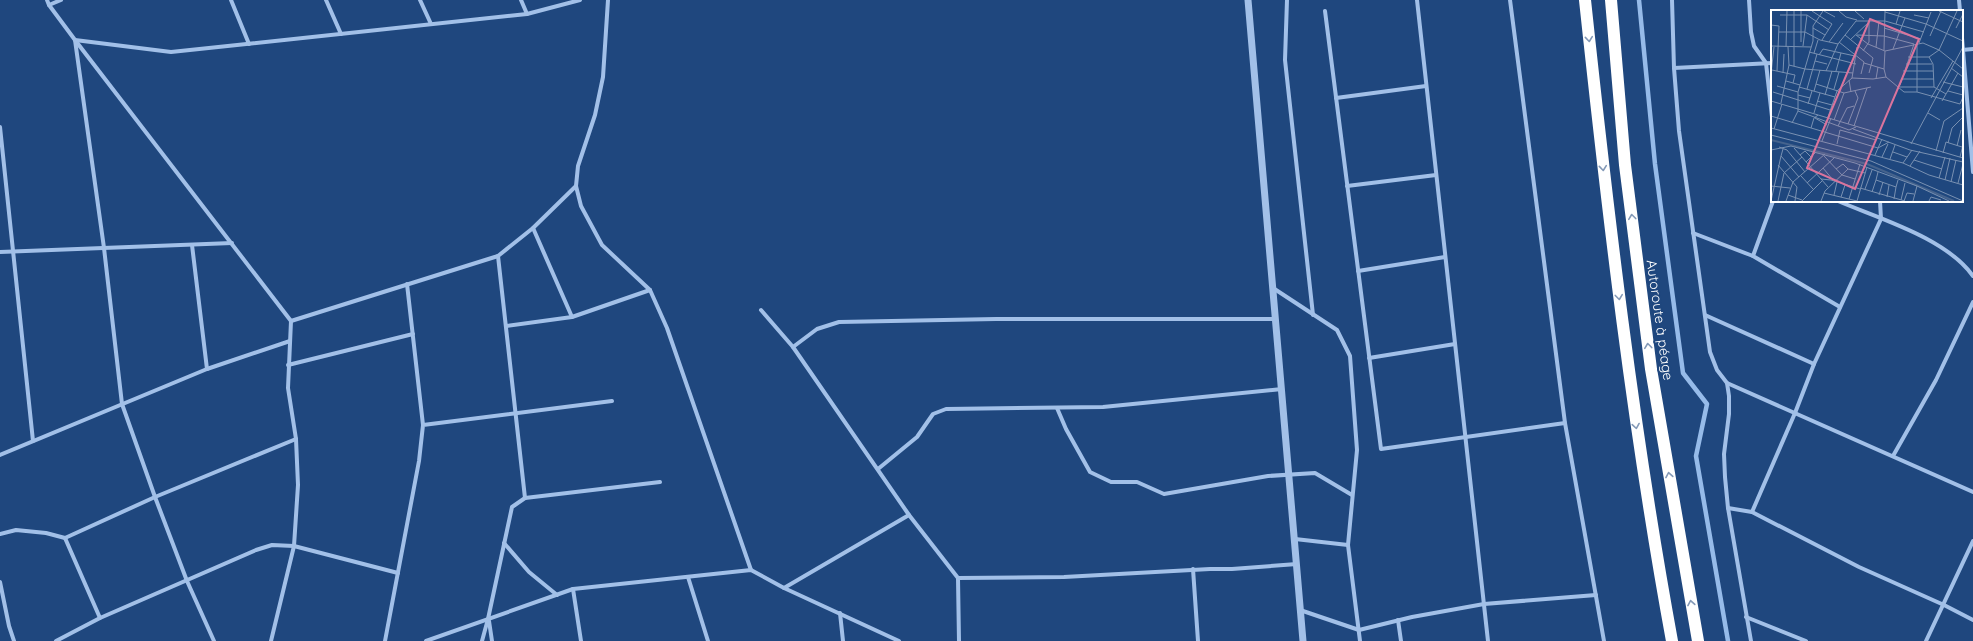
<svg xmlns="http://www.w3.org/2000/svg" width="1973" height="641" font-family="Quicksand,sans-serif">
  <style>
    .lines { fill: none; stroke-linecap: round; stroke-linejoin: round }
    .stream { stroke: #96bbe9; stroke-width: 4.5 }
    .minor { stroke: #a2c0e8; stroke-width: 4 }
    .tertiary { stroke: #a2c0e8; stroke-width: 7 }
    .motorway { stroke: #fff; stroke-width: 12 }
    .oneway { stroke: #849ab8 }
    .labels { text-anchor: middle; dominant-baseline: central; stroke-width: 4; stroke-linejoin: round; paint-order: stroke }
    .street-label { font-size: 14px; fill: #fff; stroke: #1f477e }
    .inset-river { fill: none; stroke: #45638d; stroke-width: 2 }
    .inset-road { fill: none; stroke: #7991b2; stroke-width: 1 }
    .view { fill: #da749d; fill-opacity: 0.15; stroke: #da749d; stroke-width: 2 }
    .inset-edge { fill: none; stroke: #fff; stroke-width: 2 }
  </style>
  <rect width="100%" height="100%" fill="#1f477e"/>
  <g class="lines">
    <!-- stream -->
    <polyline class="stream" points="1639,0 1655,164 1683,373 1707,404 1696,456 1728,641"/>
    <!-- minor -->
    <g class="minor">
      <polyline points="47,0 49,5 75,40 291,321 288,388 296,439 298,485 294,546 271,641"/>
      <polyline points="231,0 249,44"/>
      <polyline points="326,0 341,34"/>
      <polyline points="420,0 431,24"/>
      <polyline points="521,0 527,14"/>
      <polyline points="608,0 603,77 595,115 578,166 576,186 581,206 602,245 650,290 667,328 751,570"/>
      <polyline points="1287,0 1285,60 1313,315"/>
      <polyline points="1417,0 1488,641"/>
      <polyline points="1510,0 1565,423 1604,641"/>
      <polyline points="1672,0 1674,68 1679,131 1710,352 1717,370 1727,383 1729,396 1729,414 1724,454 1725,477 1728,508 1751,641"/>
      <polyline points="1749,0 1751,32 1754,46 1766,63 1772,117"/>
      <polyline points="1959,0 1960,11"/>
      <polyline points="49,5 61,0"/>
      <polyline points="1325,11 1381,449 1565,423"/>
      <polyline points="1962,38 1973,172"/>
      <polyline points="1962,50 1973,49"/>
      <polyline points="1674,68 1772,63"/>
      <polyline points="1336,98 1426,86"/>
      <polyline points="0,127 33,441"/>
      <polyline points="1347,186 1436,175"/>
      <polyline points="1773,201 1753,256 1840,307"/>
      <path d="M1838,201C1880,219 1946,238 1973,276"/>
      <polyline points="533,228 572,317"/>
      <polyline points="1693,233 1753,256"/>
      <polyline points="192,245 207,369"/>
      <polyline points="0,252 232,243"/>
      <polyline points="498,256 525,498"/>
      <polyline points="1358,271 1445,257"/>
      <polyline points="407,284 423,425"/>
      <polyline points="1273,288 1337,330 1350,356 1357,450 1348,545 1360,641"/>
      <polyline points="761,310 793,347 909,515 958,578 959,641"/>
      <polyline points="1705,315 1814,364"/>
      <polyline points="291,321 498,256 533,228 576,186"/>
      <polyline points="506,326 572,317 650,290"/>
      <polyline points="793,347 817,329 839,322 996,319 1276,319"/>
      <polyline points="1369,358 1455,344"/>
      <polyline points="288,365 413,334"/>
      <polyline points="1727,383 1973,492"/>
      <polyline points="1057,408 1066,429 1090,472 1111,482 1137,482 1164,494 1268,476 1315,473 1352,495"/>
      <polyline points="0,455 207,369 290,341"/>
      <polyline points="1893,456 1936,380 1973,302"/>
      <polyline points="878,469 917,437 933,414 946,409 1103,407 1282,389"/>
      <polyline points="1728,508 1752,512 1859,567 1944,605 1973,620"/>
      <polyline points="1752,512 1795,413 1814,364 1881,219 1880,201"/>
      <polyline points="0,534 16,530 46,533 65,538 155,497 296,439"/>
      <polyline points="65,538 100,618"/>
      <polyline points="1295,539 1348,545"/>
      <polyline points="504,543 529,572 557,595"/>
      <polyline points="1193,569 1198,641"/>
      <polyline points="688,577 708,641"/>
      <polyline points="958,578 1064,577 1210,569 1232,569 1297,564"/>
      <polyline points="0,582 9,626 14,641"/>
      <polyline points="784,588 909,515"/>
      <polyline points="573,589 581,641"/>
      <polyline points="1300,610 1359,630 1412,617 1484,604 1596,595"/>
      <polyline points="840,613 843,641"/>
      <polyline points="1746,617 1806,641"/>
      <polyline points="1398,620 1401,641"/>
      <polyline points="489,621 492,641"/>
      <polyline points="56,641 100,618 256,550 272,545 294,546 398,573"/>
      <polyline points="214,641 187,581 155,497 122,404 104,248 75,40 171,52 527,14 580,0"/>
      <polyline points="385,641 419,461 423,425 612,401"/>
      <polyline points="426,641 573,589 751,570 784,588 899,641"/>
      <polyline points="482,641 488,619 512,507 525,498 660,482"/>
      <polyline points="1926,641 1973,541"/>
    </g>
    <!-- tertiary -->
    <polyline class="tertiary" points="1248,0 1303,641"/>
    <!-- motorway -->
    <g class="motorway">
      <path d="M1585,0C1608,215 1633,429 1672,641"/>
      <polyline points="1611,0 1625,165 1651,369 1698,641"/>
    </g>
  </g>
  <!-- one-way arrows -->
  <defs><path id="oneway-chevron" d="M-2-3.5L2.5 0L-2 3.5" fill="none" stroke-width="1.6" stroke-linecap="round" stroke-linejoin="round"/></defs>
  <g class="oneway">
    <use href="#oneway-chevron" transform="translate(1589 39) rotate(84)"/>
    <use href="#oneway-chevron" transform="translate(1603 168) rotate(84)"/>
    <use href="#oneway-chevron" transform="translate(1632 217) rotate(-97)"/>
    <use href="#oneway-chevron" transform="translate(1619 297) rotate(83)"/>
    <use href="#oneway-chevron" transform="translate(1648 346) rotate(-97)"/>
    <use href="#oneway-chevron" transform="translate(1636 426) rotate(81)"/>
    <use href="#oneway-chevron" transform="translate(1669 475) rotate(-100)"/>
    <use href="#oneway-chevron" transform="translate(1691 603) rotate(-100)"/>
  </g>
  <g class="labels">
    <!-- street labels -->
    <g class="street-label">
      <text transform="translate(1660 320) rotate(82)">Autoroute à péage</text>
    </g>
  </g>
  <!-- overview -->
  <g transform="translate(1771 10)">
    <rect width="192" height="192" fill="#1f477e"/>
    <path class="inset-river" d="M0,130L96,154L183,191"/>
    <path class="inset-road" d="M41,1L61,14L51,30M52,1L42,16V31L27,82V101L78,120L85,117M53,1L64,7M68,1L75,7L86,10M84,1L93,9M168,1L192,12M114,2L155,14L192,31M9,5H36L58,20M143,5L158,8M125,14L129,1M0,15L8,16L6,61M42,18L54,25M113,18L150,29M185,18L192,4M8,22H34L49,30L67,34M74,25L102,48L98,63M85,25L97,34L114,41L152,33L168,40L192,59M86,25L113,26L143,34L129,75M159,26L170,1M79,30L98,12M30,32V1M58,32L72,13M68,32L93,52L90,64M146,33V82M148,33L160,2M0,36L40,37M32,36L36,5M15,37L16,1M105,37L108,11M122,39L134,8M113,40L114,1M92,41L98,32V10M114,41L113,59L115,67M38,42L85,54M43,43L47,30M48,45L52,39L84,46M137,47H158L168,40L186,1M158,47L162,54L163,77M44,51L56,54M93,53L113,59M135,54H161M18,55L34,59L82,63M23,56V1M180,58L192,67M1,60L24,65L22,73M55,61L67,34L85,11H114L153,22M65,61L70,43M132,61H162M12,63L13,44M0,64L3,37M81,68L102,69L115,67L133,82H146L189,94L192,87M105,69L107,57M130,69H163M78,70L80,82M15,71L29,75M172,72L192,77M45,74L73,83L100,77M6,76L27,82M28,77L64,87M129,77H163L175,84M36,79L46,44M63,79L68,62M43,81L49,60M177,81L192,85M2,82L59,100M27,85L39,88M54,85L61,61M160,88L182,51M0,91L192,148M46,91L61,95M171,91L187,63M10,93L18,55L17,37M37,94L41,81M43,103L49,83M157,103L169,110M0,106L107,138L118,132M57,107L66,81L81,68L86,37M44,108L56,115M63,110L73,83M21,113L27,101M77,114L87,88L84,81M67,116L76,98L83,96M83,116L96,78M0,118L132,153L158,165L192,175M40,118L43,108L47,105M3,119L11,94M82,119L139,140L192,152M0,125L100,151L192,191M51,131L60,108M177,133L181,118L192,107M66,134L69,120L105,130M140,134L192,37M186,136L190,120M8,137L16,140L34,162M23,138L57,177M12,139L10,146L28,167M0,140L20,136L84,153L146,176L178,191M165,141L173,111L192,98M122,142L136,147M172,143L175,132L191,137M29,145L34,141L40,147M104,145L111,129M53,146L71,165L84,169M111,147L117,134M189,147L192,135M119,149L124,135M143,150L171,159M35,152L45,142M132,153L141,140M7,155L26,177L24,191M139,156L149,141M52,158L62,170M77,159L94,163M107,162L105,170L125,177L127,170M30,166L42,179M168,168L174,147M50,169L60,170L89,179M174,170L179,148M180,172L185,150M36,173L63,148M187,173L192,154M0,176L19,178M89,178L134,191M94,179L101,160M101,182L105,170M53,183L86,191M17,185L31,190M63,185L66,172M108,185L112,172M70,187L74,175M116,187L118,175M78,189L89,154M123,189L125,177M130,190L134,173M0,191L10,146M7,191L13,163L31,147M15,191L22,172L54,144M31,191L51,171M50,191L54,181L77,159L72,154L65,159M86,191L96,157M133,191L136,183L143,184M142,191L146,176M158,191L160,187L170,190"/>
    <path class="view" d="M99,9L148,29L84,179L36,158Z"/>
    <rect width="192" height="192" class="inset-edge"/>
  </g>
</svg>
